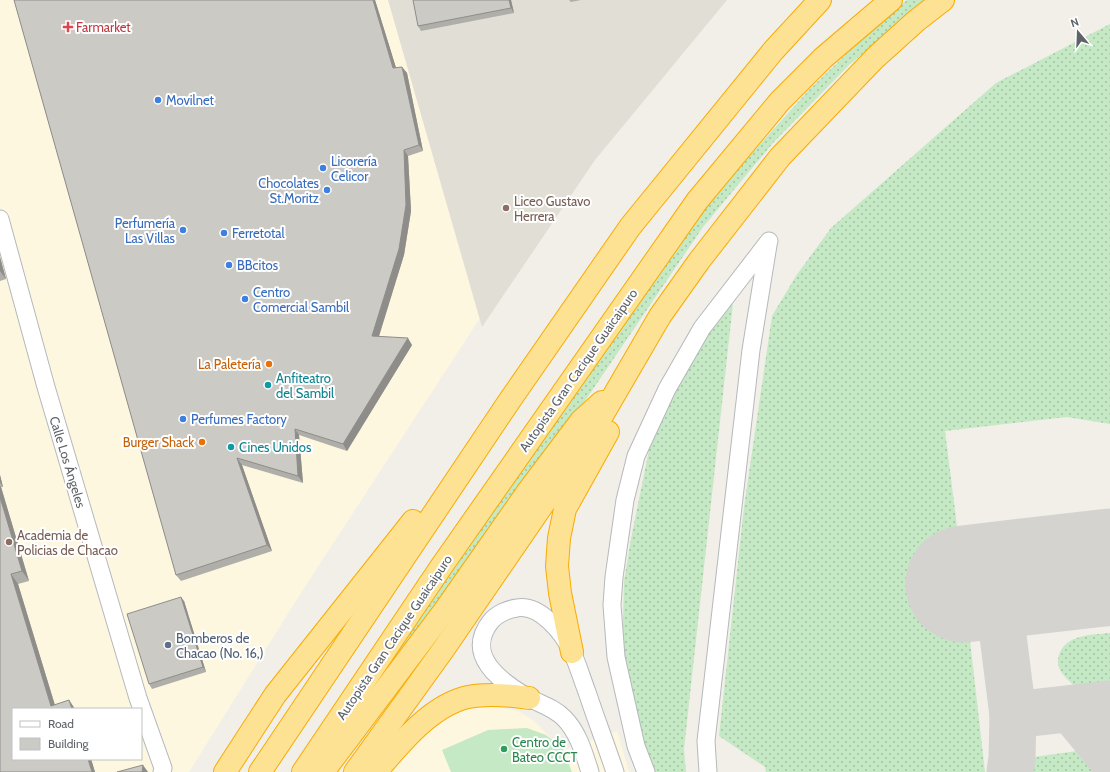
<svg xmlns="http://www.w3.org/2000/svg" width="1110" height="772" font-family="Cabin,sans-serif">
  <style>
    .commercial { fill: #fef7e0; fill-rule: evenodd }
    .education { fill: #e1ded6 }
    .grass { fill: url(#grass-dots) }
    .pitch { fill: #c5e8c5 }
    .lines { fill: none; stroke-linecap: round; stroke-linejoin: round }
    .taxiway { stroke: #d4d3d0; stroke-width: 47 }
    .runway { stroke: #d4d3d0; stroke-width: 117 }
    .street-casing { stroke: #b5b8bc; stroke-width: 19 }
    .highway-casing { stroke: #f9ab00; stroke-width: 24 }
    .street { stroke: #fff; stroke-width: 17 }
    .highway { stroke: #fde293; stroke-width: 22 }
    .wall { fill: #afaea9 }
    .shaded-wall { fill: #8f8d8a }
    .building { fill: #cccac5; stroke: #8f8d8a }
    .health-dot { fill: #e0444e; stroke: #fff; stroke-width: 1.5 }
    .shop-dot { fill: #3f7fe0; stroke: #fff; stroke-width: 1.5 }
    .education-dot { fill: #8d6e63; stroke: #fff; stroke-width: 1.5 }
    .food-dot { fill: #e8710a; stroke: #fff; stroke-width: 1.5 }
    .culture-dot { fill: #0f9aa8; stroke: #fff; stroke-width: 1.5 }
    .service-dot { fill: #5c6f8a; stroke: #fff; stroke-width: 1.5 }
    .leisure-dot { fill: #2e9e5b; stroke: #fff; stroke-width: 1.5 }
    .labels { text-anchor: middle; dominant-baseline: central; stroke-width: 4; stroke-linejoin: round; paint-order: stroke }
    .health-label { font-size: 13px; fill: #be3a42; stroke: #fff; text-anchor: start }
    .shop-label { font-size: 13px; fill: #366cbe; stroke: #fff; text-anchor: start }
    .education-label { font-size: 13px; fill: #785e54; stroke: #fff; text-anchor: start }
    .food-label { font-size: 13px; fill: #c56008; stroke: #fff; text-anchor: end }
    .street-label { font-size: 13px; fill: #5f6368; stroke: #fff }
    .culture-label { font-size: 13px; fill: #0d838f; stroke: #fff; text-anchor: start }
    .service-label { font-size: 13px; fill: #4e5e75; stroke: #fff; text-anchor: start }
    .leisure-label { font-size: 13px; fill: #27864d; stroke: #fff; text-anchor: start }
  </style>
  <defs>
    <pattern id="grass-dots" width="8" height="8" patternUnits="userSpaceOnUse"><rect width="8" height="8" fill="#c5e8c5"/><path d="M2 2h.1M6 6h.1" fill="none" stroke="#a3c0a4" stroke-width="1.8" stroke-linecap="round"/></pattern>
  </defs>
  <rect width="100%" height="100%" fill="#f1efe8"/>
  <!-- commercial -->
  <g class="commercial">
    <path d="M0,0H389L480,318L304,588L189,772H0ZM13,709H141V759H13Z"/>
    <polygon points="486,705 518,711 534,721 563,750 617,731 629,772 380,772 447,710"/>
  </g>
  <!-- education -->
  <polygon class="education" points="388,0 727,0 595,160 482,327"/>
  <!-- grass -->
  <g class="grass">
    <polygon points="907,0 927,0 849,65 773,143 703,227 587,398 354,713 649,284 714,195 809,90 885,17"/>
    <polygon points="1110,24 1110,424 1067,417 945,431 956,518 985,772 766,772 765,767 719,736 744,507 772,316 796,276 831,228 996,83"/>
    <polygon points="735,285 684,749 686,772 650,772 622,656 624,581 631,539 652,435 668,396"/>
    <path d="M1110,633V684L1076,688C1071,682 1061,675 1059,667C1057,663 1058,659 1059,655C1066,634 1092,635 1110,633Z"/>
    <polygon points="1077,751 1089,755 1100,772 1023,772 1028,762 1034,757"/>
  </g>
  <!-- pitch -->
  <polygon class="pitch" points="527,728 546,735 562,747 572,772 451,772 442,750 488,730"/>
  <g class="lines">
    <!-- taxiway -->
    <g class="taxiway">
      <polyline points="996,581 1013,715 1110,704"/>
      <polyline points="1071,709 1110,756"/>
      <polyline points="1010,772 1012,758 1013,715"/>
    </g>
    <!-- runway -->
    <polyline class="runway" points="964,584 1110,567"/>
    <!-- street casing -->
    <g class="street-casing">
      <g id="street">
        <polyline points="0,219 46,387 138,698 163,768 162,772"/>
        <path d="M590,772C584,753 578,732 564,718C553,707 540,704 527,697C500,681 464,655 491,621C497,614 508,609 517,608C540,604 563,633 572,652C578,665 582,679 587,692C596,719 606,745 615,772"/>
        <polyline points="646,772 636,746 616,657 612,605 614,577 625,500 636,456 667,389 702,328 769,241"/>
        <polyline points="708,772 706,741 751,350 768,245"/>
      </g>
    </g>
    <!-- highway casing -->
    <g class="highway-casing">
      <g id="highway">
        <polyline points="572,652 560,593 557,566 559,538 565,509 608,432"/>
        <polyline points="225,772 275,695 413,521"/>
        <polyline points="260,772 510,400 630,227 773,51 820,0"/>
        <polyline points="303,772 441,567 697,201 780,101 823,58 891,0"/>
        <polyline points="320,772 329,764 445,610 529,490 581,421 602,402"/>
        <polyline points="355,772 443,650 592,433 660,316 699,261 780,157 875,58 916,21 943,0"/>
        <path d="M376,772C399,745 431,705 468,697C488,693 509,695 529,698"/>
      </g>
    </g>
    <!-- street -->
    <use href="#street" class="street"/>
    <!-- highway -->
    <use href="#highway" class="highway"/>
  </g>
  <!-- wall -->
  <g class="wall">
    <polygon points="14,0 375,0 396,68 402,67 407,73 423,151 408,156 411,211 404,255 378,337 412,345 347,451 299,435 303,483 242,465 272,551 181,581 176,575"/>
    <polygon points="413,0 511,0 514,13 421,31 418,26"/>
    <polygon points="569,0 581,0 571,2"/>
    <polygon points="0,257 6,279 0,281"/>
    <polygon points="0,475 3,487 1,487 29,581 18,584 55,705 69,700 75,709 13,709 13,759 91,759 95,772 0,772"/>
    <polygon points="184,601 206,672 152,689 149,684"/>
  </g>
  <!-- shaded-wall -->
  <g class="shaded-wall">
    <polygon points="373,0 375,0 398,74 393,68"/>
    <polygon points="509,0 511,0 514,13 511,8"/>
    <polygon points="402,67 407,73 423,151 419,145"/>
    <polygon points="404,150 408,156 411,211 404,255 377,343 372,336"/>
    <polygon points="0,257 6,279 0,271"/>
    <polygon points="408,338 412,345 347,451 343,444"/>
    <polygon points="295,429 299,435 303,483 298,476"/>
    <polygon points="237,458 242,465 272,551 267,545"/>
    <polygon points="0,475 3,487 0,482"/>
    <polygon points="0,486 1,487 29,581 22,571 0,497"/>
    <polygon points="11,574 18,584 56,709 51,706"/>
    <polygon points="181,597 184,601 206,672 203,667"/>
    <polygon points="69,700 75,709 72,709"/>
    <polygon points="88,759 91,759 95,772 92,772"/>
    <polygon points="143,765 148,772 142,772"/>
  </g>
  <!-- building -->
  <g class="building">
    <polygon points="14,0 373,0 393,68 402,67 419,145 404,150 406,205 399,249 372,336 408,338 343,444 295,429 298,476 237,458 267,545 176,575"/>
    <polygon points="413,0 509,0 511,8 418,26"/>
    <polygon points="0,497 22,571 11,574 51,706 69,700 72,709 13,709 13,759 88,759 92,772 0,772"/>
    <polygon points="181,597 203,667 149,684 127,614"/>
    <polygon points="143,765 142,772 117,772"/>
  </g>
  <!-- markers -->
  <path class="health-dot" d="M66 21h4v4h4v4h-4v4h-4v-4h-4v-4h4z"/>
  <g class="shop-dot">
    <circle cx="158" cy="100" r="4"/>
    <circle cx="323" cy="168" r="4"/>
    <circle cx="327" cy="190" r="4"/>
    <circle cx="183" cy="230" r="4"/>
    <circle cx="224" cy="233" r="4"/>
    <circle cx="229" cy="265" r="4"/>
    <circle cx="245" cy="299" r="4"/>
    <circle cx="183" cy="419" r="4"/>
  </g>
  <g class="education-dot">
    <circle cx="506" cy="208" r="4"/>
    <circle cx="9" cy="542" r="4"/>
  </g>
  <g class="food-dot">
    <circle cx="269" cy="364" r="4"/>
    <circle cx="202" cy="442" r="4"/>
  </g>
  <g class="culture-dot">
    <circle cx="268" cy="385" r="4"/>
    <circle cx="231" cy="447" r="4"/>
  </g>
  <circle class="service-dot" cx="168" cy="645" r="4"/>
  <circle class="leisure-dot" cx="504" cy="749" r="4"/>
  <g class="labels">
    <!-- health labels -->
    <g class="health-label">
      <text x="76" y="27">Farmarket</text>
    </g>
    <!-- shop labels -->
    <g class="shop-label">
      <text x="166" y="100">Movilnet</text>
      <text x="331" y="161">Licorería<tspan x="331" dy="15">Celicor</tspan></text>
      <text x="319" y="183" text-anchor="end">Chocolates<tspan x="319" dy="15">St.Moritz</tspan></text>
      <text x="175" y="223" text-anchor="end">Perfumería<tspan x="175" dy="15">Las Villas</tspan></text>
      <text x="232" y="233">Ferretotal</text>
      <text x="237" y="265">BBcitos</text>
      <text x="253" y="292">Centro<tspan x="253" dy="15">Comercial Sambil</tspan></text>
      <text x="191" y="419">Perfumes Factory</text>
    </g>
    <!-- education labels -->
    <g class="education-label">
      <text x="514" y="201">Liceo Gustavo<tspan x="514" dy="15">Herrera</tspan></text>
      <text x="17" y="535">Academia de<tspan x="17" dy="15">Policias de Chacao</tspan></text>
    </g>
    <!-- food labels -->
    <g class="food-label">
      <text x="261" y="364">La Paletería</text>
      <text x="194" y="442">Burger Shack</text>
    </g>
    <!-- street labels -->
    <g class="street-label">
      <text transform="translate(578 370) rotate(-55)">Autopista Gran Cacique Guaicaipuro</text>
      <text transform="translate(68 462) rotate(73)">Calle Los Ángeles</text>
      <text transform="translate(394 637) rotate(-56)">Autopista Gran Cacique Guaicaipuro</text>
    </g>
    <!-- culture labels -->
    <g class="culture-label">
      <text x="276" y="378">Anfiteatro<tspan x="276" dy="15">del Sambil</tspan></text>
      <text x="239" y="447">Cines Unidos</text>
    </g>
    <!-- service labels -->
    <g class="service-label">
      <text x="176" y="638">Bomberos de<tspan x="176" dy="15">Chacao (No. 16,)</tspan></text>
    </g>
    <!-- leisure labels -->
    <g class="leisure-label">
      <text x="512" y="742">Centro de<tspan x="512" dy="15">Bateo CCCT</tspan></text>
    </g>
  </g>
  <!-- legend -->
  <rect x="12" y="708" width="130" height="52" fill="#ffffff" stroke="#bfc1c3"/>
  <rect x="20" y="721" width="20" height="6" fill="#ffffff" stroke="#bfc1c3"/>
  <text x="48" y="728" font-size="12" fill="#5f6368">Road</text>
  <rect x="20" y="738" width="20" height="12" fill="#cccac5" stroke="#bfc1c3"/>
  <text x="48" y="748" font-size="12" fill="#5f6368">Building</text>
  <!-- north arrow -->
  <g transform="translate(1078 32) rotate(341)" stroke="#ffffff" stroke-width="3" paint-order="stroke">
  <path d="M0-3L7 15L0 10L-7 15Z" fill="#5f6368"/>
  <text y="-6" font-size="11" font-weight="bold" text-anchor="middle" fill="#5f6368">N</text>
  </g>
</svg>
